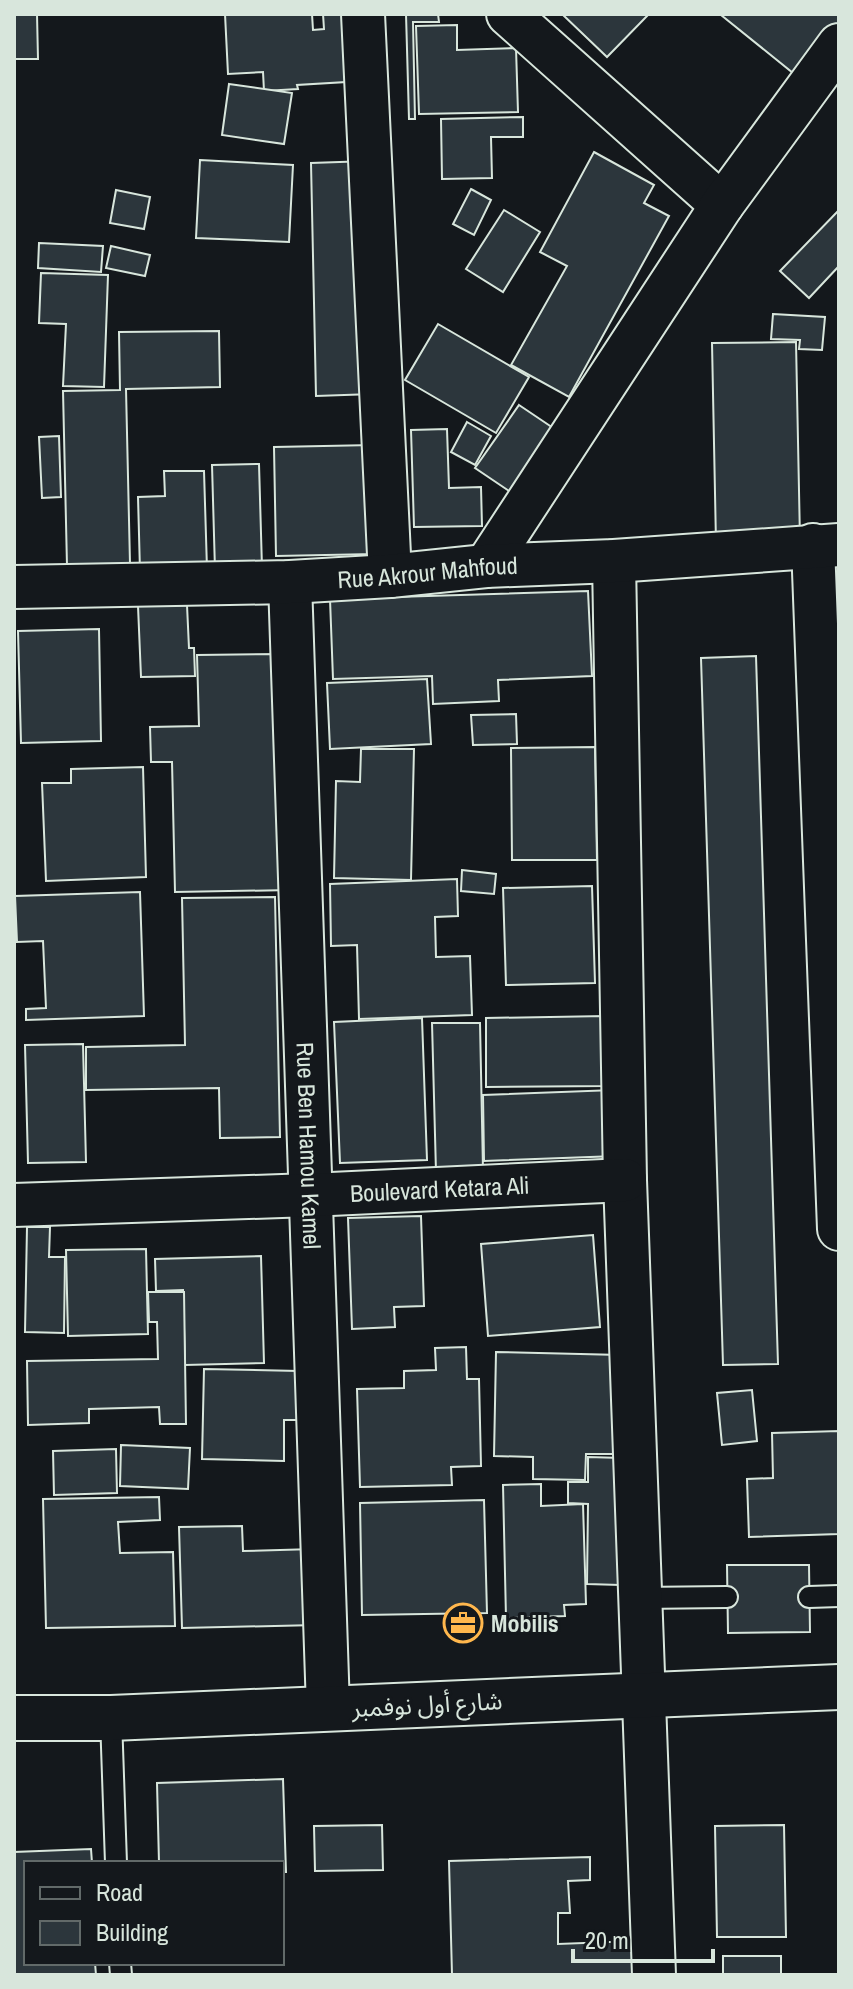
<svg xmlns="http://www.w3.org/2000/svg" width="853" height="1989" font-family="'Archivo Narrow','Noto Sans Arabic',sans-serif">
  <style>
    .building { fill: #2c363c; stroke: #d8e6dc; stroke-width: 2 }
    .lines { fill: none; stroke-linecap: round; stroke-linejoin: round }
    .lane-casing { stroke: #d8e6dc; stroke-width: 24 }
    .street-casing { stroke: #d8e6dc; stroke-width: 46 }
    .primary-casing { stroke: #d8e6dc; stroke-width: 48 }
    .lane { stroke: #14181c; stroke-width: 20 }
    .street { stroke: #14181c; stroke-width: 42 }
    .primary { stroke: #14181c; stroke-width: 44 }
    .labels { text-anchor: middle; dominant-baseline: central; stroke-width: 6; stroke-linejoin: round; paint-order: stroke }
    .street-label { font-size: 24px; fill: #d8e6dc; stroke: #14181c }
    .poi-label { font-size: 24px; font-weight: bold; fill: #d8e6dc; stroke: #14181c; text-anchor: start }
  </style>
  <rect width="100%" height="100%" fill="#14181c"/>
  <!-- building -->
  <g class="building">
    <polygon points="14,14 37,14 38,59 14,59"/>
    <polygon points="225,14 312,14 313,30 324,29 323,14 359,14 363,81 297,85 298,89 264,91 263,72 228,74"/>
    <polygon points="406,14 438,14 439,22 413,22 415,119 409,119"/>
    <polygon points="562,14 649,14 607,57"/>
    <polygon points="839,14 839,27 798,77 721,15"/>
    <polygon points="457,25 457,50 516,48 518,112 419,114 416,26"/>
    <polygon points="229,84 292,93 284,144 222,135"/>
    <polygon points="523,117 523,137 491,137 492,178 442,179 441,119"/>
    <polygon points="594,152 654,185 644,203 669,216 569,397 511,365 567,266 540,252"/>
    <polygon points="200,160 293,165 289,242 196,238"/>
    <polygon points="368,161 373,394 316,396 311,163"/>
    <polygon points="471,189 491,200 474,235 453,224"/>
    <polygon points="116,190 150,197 144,229 110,223"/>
    <polygon points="504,210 540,232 503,292 466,269"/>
    <polygon points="839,210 839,266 809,298 780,271"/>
    <polygon points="39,243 103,246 101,272 38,268"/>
    <polygon points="111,246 150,255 145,276 106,268"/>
    <polygon points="41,273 108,275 104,387 63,386 66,324 39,323"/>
    <polygon points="773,314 825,317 822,350 799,349 800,340 771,339"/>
    <polygon points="438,324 529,377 496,433 405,380"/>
    <polygon points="219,331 220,387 126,389 130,564 67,566 63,391 120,390 119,332"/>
    <polygon points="796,342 800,540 716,543 712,343"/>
    <polygon points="519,405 565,436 521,499 475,468"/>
    <polygon points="467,422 491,436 475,465 451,452"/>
    <polygon points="447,429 449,488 481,487 482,526 414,527 411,430"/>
    <polygon points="59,436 61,497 42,498 39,437"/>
    <polygon points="373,445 375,554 276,556 274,447"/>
    <polygon points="259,464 262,568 215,570 212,465"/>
    <polygon points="164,471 204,471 207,569 140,571 138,497 165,496"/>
    <polygon points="588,591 592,676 498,680 499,701 433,704 432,676 333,679 330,599"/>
    <polygon points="187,605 189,648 194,648 195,676 141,677 138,606"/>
    <polygon points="99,629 101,741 21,743 18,631"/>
    <polygon points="281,654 291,890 175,892 172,762 151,762 150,727 199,726 197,655"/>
    <polygon points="756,656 778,1364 723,1365 701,658"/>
    <polygon points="427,679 431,744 330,749 327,683"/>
    <polygon points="516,714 517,744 473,745 471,715"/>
    <polygon points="595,747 597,860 512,860 511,748"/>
    <polygon points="361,749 414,749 411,880 334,878 336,781 360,782"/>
    <polygon points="143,767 146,877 46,881 42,783 71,783 71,769"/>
    <polygon points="462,870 496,874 494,894 461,891"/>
    <polygon points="457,879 458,916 435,917 436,957 470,956 472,1015 359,1019 357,945 331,946 330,884"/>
    <polygon points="592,886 595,983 506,985 503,888"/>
    <polygon points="140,892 144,1016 26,1020 26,1009 46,1008 43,941 17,942 15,896"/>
    <polygon points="275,897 280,1137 220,1138 219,1088 86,1090 86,1047 185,1045 182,898"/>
    <polygon points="605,1016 607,1086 486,1087 486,1018"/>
    <polygon points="422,1018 427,1160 340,1163 334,1022"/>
    <polygon points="432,1023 480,1023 483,1170 436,1172"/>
    <polygon points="83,1044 86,1162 28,1163 25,1045"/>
    <polygon points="614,1090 617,1156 484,1161 483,1095"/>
    <polygon points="421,1216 424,1306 394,1307 395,1327 352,1329 348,1218"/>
    <polygon points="27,1227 50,1227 49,1257 65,1257 64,1333 25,1332"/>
    <polygon points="593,1235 600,1327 488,1336 481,1244"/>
    <polygon points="146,1249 148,1334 68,1336 66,1250"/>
    <polygon points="261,1256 264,1363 185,1365 183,1290 156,1291 155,1259"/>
    <polygon points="148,1292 184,1292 186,1424 160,1424 159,1407 89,1409 89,1423 28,1425 27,1361 158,1359 157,1322 149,1322"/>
    <polygon points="466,1347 467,1379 479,1379 481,1466 451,1467 452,1485 360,1487 357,1389 404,1388 404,1371 436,1370 435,1348"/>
    <polygon points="496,1352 621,1355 619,1454 586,1454 585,1480 533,1479 533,1457 494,1456"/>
    <polygon points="204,1369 299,1371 298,1420 284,1420 284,1461 202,1459"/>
    <polygon points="752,1390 757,1441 722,1445 717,1393"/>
    <polygon points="839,1431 839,1534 749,1537 747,1479 773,1478 772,1433"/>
    <polygon points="121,1445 190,1448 188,1489 120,1486"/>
    <polygon points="116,1449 117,1493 54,1495 53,1451"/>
    <polygon points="588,1457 622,1458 620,1585 587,1584 588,1504 568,1503 568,1482 588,1482"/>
    <polygon points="541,1484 541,1506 583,1504 586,1604 564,1605 565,1616 506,1618 503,1485"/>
    <polygon points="159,1497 160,1520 118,1522 120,1553 173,1552 175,1626 46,1628 43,1499"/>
    <polygon points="484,1500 487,1613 362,1615 360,1503"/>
    <polygon points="242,1526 243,1551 314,1549 316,1625 182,1628 179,1527"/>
    <polygon points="727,1565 809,1565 810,1632 728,1633"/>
    <polygon points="283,1779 286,1872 282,1872 282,1863 159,1863 157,1783"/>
    <polygon points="382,1825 383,1870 315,1871 314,1826"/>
    <polygon points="784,1825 786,1937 717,1937 715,1826"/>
    <polygon points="91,1849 92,1863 26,1863 26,1963 95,1963 96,1975 14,1975 14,1852"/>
    <polygon points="590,1857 590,1880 568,1881 570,1913 558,1913 558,1944 636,1941 637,1975 452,1975 449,1861"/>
    <rect x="723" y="1956" width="58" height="19"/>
  </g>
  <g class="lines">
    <!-- lane casing -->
    <g class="lane-casing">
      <g id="lane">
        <polyline points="809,1597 839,1596"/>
        <polyline points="639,1598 727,1597"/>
        <polyline points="111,1718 116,1863"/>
        <polyline points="120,1963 121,1975"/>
      </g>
    </g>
    <!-- street casing -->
    <g class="street-casing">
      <g id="street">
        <polyline points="363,14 390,576"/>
        <polyline points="508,14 722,205"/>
        <polyline points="813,545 839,1229"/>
        <polyline points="614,561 625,1180 654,1975"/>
        <polyline points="486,566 722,205 839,45"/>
        <path id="s1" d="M290,582L328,1708"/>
        <path id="s2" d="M14,587L290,582L390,576L486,566L614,561L839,545"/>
        <path id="s3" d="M14,1205L310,1195L625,1180"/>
      </g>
    </g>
    <!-- primary casing -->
    <g class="primary-casing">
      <polyline id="primary" points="14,1718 111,1718 839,1687"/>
    </g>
    <!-- lane -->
    <use href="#lane" class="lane"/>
    <!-- street -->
    <use href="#street" class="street"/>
    <!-- primary -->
    <use href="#primary" class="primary"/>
  </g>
  <!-- icons -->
  <defs>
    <g id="office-ring" transform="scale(2)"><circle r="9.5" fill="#14181c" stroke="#ffb74d" stroke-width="1.5"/><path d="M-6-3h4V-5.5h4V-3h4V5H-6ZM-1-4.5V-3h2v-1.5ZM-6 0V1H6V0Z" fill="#ffb74d"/></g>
  </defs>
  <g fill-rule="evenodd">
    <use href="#office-ring" x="463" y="1623"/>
  </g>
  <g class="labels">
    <!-- street labels -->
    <g class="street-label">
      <text stroke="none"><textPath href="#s2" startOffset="414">Rue Akrour Mahfoud</textPath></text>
      <text stroke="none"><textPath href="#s1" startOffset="564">Rue Ben Hamou Kamel</textPath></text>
      <text stroke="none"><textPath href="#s3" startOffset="426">Boulevard Ketara Ali</textPath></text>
      <text transform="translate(427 1704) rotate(-3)">شارع أول نوفمبر</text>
    </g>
    <!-- poi labels -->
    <g class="poi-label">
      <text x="491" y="1623">Mobilis</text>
    </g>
  </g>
  <!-- border -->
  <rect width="853" height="1989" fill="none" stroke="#d8e6dc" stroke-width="32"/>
  <!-- legend -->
  <rect x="24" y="1861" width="260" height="104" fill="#14181c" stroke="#626a69" stroke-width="2"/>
  <rect x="40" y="1887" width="40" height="12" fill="#14181c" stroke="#626a69" stroke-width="2"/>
  <text x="96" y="1901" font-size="24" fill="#d8e6dc">Road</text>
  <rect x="40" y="1921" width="40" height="24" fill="#2c363c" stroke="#626a69" stroke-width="2"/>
  <text x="96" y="1941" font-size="24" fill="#d8e6dc">Building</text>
  <!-- scale -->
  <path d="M573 1949v12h140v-12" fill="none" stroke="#d8e6dc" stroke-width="4"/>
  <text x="585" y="1949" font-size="24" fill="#d8e6dc" stroke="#14181c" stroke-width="6" paint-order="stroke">20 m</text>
</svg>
